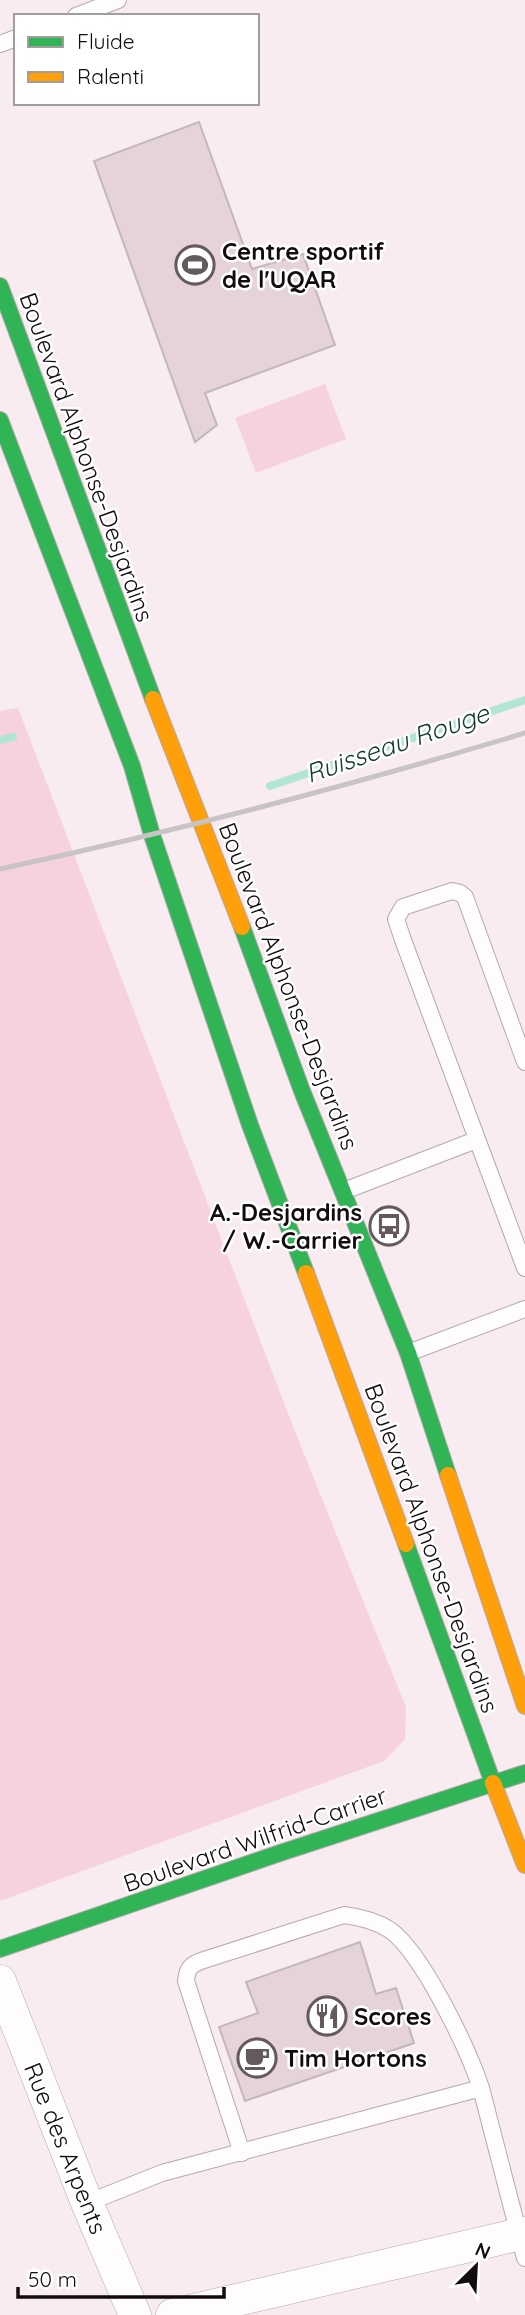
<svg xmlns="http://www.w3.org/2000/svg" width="525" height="2315" font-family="Quicksand,sans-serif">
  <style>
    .green { fill: #f5d2dd }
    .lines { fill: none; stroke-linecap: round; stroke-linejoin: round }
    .stream { stroke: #b1e6d5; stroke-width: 8 }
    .building { fill: #e6d3d9; stroke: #c2b7bb; stroke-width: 2 }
    .lane-casing { stroke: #b3a9ad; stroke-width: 18 }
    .street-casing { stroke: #b3a9ad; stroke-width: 33 }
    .fast-casing { stroke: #b3a9ad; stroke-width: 18 }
    .slow-casing { stroke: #b3a9ad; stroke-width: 18 }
    .lane { stroke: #fefcfd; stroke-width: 16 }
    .street { stroke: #fefcfd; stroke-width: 32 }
    .fast { stroke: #30b455; stroke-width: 16 }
    .slow { stroke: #ff9f0a; stroke-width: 16 }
    .rail { stroke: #c8c4c6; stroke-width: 5 }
    .labels { text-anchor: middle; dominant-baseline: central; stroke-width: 5; stroke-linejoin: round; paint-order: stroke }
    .poi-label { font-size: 24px; font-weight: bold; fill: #140b0e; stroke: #fff; text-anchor: start }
    .street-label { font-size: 24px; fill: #140b0e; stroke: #fff }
    .water-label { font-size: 26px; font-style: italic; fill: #143a30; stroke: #fff }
  </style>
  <rect width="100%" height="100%" fill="#f8ecf0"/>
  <!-- green -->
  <g class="green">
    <polygon points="325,384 346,439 256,473 235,418"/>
    <polygon points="18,708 294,1429 406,1707 405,1739 384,1761 0,1901 0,711"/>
  </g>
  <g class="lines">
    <!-- stream -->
    <g class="stream">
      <polyline points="0,740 13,737"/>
      <polyline points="270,786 525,700"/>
    </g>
  </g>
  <!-- building -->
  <g class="building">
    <polygon points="199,122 252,269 303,254 335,345 205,393 217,425 195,442 94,161"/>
    <polygon points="360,1942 376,1994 396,1988 414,2043 245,2101 219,2027 258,2013 246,1982"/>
  </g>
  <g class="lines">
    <!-- lane casing -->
    <g class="lane-casing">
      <g id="lane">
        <polyline points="76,16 118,0"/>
        <polyline points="0,44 16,38"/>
        <polyline points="525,1062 465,897 460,893 452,891 403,907 396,919 403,940 525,1268"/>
        <polyline points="344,1191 476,1140"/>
        <polyline points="408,1353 525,1309"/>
        <path d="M242,2153L186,1981C187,1967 192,1964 204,1960L344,1915C360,1917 376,1921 390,1930C423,1954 468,2049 481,2088"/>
        <polyline points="87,2203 162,2173 481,2088 525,2258"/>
      </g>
    </g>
    <!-- street casing -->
    <g class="street-casing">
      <g id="street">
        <polyline points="0,1981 87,2203 135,2315"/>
        <polyline points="172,2315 525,2233"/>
      </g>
    </g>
    <!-- fast casing -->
    <g class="fast-casing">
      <g id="fast">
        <polyline points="0,286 153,699"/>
        <polyline points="0,420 132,766 152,835 250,1125 306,1273"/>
        <polyline points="242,927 302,1091 408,1353 448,1475"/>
        <polyline points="406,1544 493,1783"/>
        <polyline points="0,1949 280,1853 525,1773"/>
      </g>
    </g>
    <!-- slow casing -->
    <g class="slow-casing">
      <g id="slow">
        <polyline points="153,699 242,927"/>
        <polyline points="306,1273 406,1544"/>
        <polyline points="448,1475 525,1706"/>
        <polyline points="493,1783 525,1865"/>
      </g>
    </g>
    <!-- lane -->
    <use href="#lane" class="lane"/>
    <!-- street -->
    <use href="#street" class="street"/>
    <!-- fast -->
    <use href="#fast" class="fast"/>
    <!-- slow -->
    <use href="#slow" class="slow"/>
    <!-- rail -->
    <path class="rail" d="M0,869C177,831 352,785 525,733"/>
  </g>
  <!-- icons -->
  <defs>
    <g id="stadium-ring" transform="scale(2.0125)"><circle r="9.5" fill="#fff" stroke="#645a5d" stroke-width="1.5"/><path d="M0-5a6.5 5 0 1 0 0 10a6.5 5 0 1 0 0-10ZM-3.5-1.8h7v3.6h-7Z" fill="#645a5d"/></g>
    <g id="bus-ring" transform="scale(2.0125)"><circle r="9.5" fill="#fff" stroke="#645a5d" stroke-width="1.5"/><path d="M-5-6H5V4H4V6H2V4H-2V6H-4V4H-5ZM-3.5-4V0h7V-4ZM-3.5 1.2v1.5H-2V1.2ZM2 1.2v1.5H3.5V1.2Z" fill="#645a5d"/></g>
    <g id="restaurant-ring" transform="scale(2.0125)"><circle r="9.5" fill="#fff" stroke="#645a5d" stroke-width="1.5"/><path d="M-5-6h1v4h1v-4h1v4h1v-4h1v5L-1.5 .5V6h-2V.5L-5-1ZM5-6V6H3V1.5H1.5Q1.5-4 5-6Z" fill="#645a5d"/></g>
    <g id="cafe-ring" transform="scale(2.0125)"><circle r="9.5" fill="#fff" stroke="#645a5d" stroke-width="1.5"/><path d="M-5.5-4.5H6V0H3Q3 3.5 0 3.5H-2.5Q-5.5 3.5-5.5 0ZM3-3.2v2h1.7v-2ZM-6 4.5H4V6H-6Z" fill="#645a5d"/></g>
  </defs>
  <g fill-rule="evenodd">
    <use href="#stadium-ring" x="195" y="265"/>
    <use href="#bus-ring" x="389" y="1226"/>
    <use href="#restaurant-ring" x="327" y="2016"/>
    <use href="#cafe-ring" x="257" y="2058"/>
  </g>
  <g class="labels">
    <!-- poi labels -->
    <g class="poi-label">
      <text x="222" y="251">Centre sportif<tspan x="222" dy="28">de l'UQAR</tspan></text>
      <text x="362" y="1212" text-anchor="end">A.-Desjardins<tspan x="362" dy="28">/ W.-Carrier</tspan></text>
      <text x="354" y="2016">Scores</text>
      <text x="284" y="2058">Tim Hortons</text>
    </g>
    <!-- street labels -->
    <g class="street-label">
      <text transform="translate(87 457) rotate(70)">Boulevard Alphonse-Desjardins</text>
      <text transform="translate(289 986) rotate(69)">Boulevard Alphonse-Desjardins</text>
      <text transform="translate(432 1548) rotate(70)">Boulevard Alphonse-Desjardins</text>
      <text transform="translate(255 1839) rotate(-19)">Boulevard Wilfrid-Carrier</text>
      <text transform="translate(66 2148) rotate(68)">Rue des Arpents</text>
    </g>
    <!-- water labels -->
    <g class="water-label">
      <text transform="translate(397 743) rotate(-19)">Ruisseau Rouge</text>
    </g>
  </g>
  <!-- legend -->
  <rect x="14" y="14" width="245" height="91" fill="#ffffff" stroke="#a19d9f" stroke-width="2"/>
  <rect x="28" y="37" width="35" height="10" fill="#30b455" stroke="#a19d9f" stroke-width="2"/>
  <text x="77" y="49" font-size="21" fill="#140b0e">Fluide</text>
  <rect x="28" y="72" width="35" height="10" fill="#ff9f0a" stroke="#a19d9f" stroke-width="2"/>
  <text x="77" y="84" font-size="21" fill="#140b0e">Ralenti</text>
  <!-- north arrow -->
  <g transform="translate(476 2266) rotate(24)" stroke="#ffffff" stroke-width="5" paint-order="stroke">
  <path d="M0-5L12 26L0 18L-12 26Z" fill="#140b0e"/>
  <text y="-10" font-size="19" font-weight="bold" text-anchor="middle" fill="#140b0e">N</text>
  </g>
  <!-- scale -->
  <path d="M18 2287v10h206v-10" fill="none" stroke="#140b0e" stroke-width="3.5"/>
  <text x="28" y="2287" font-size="21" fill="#140b0e" stroke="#ffffff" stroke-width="5" paint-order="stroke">50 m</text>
</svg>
